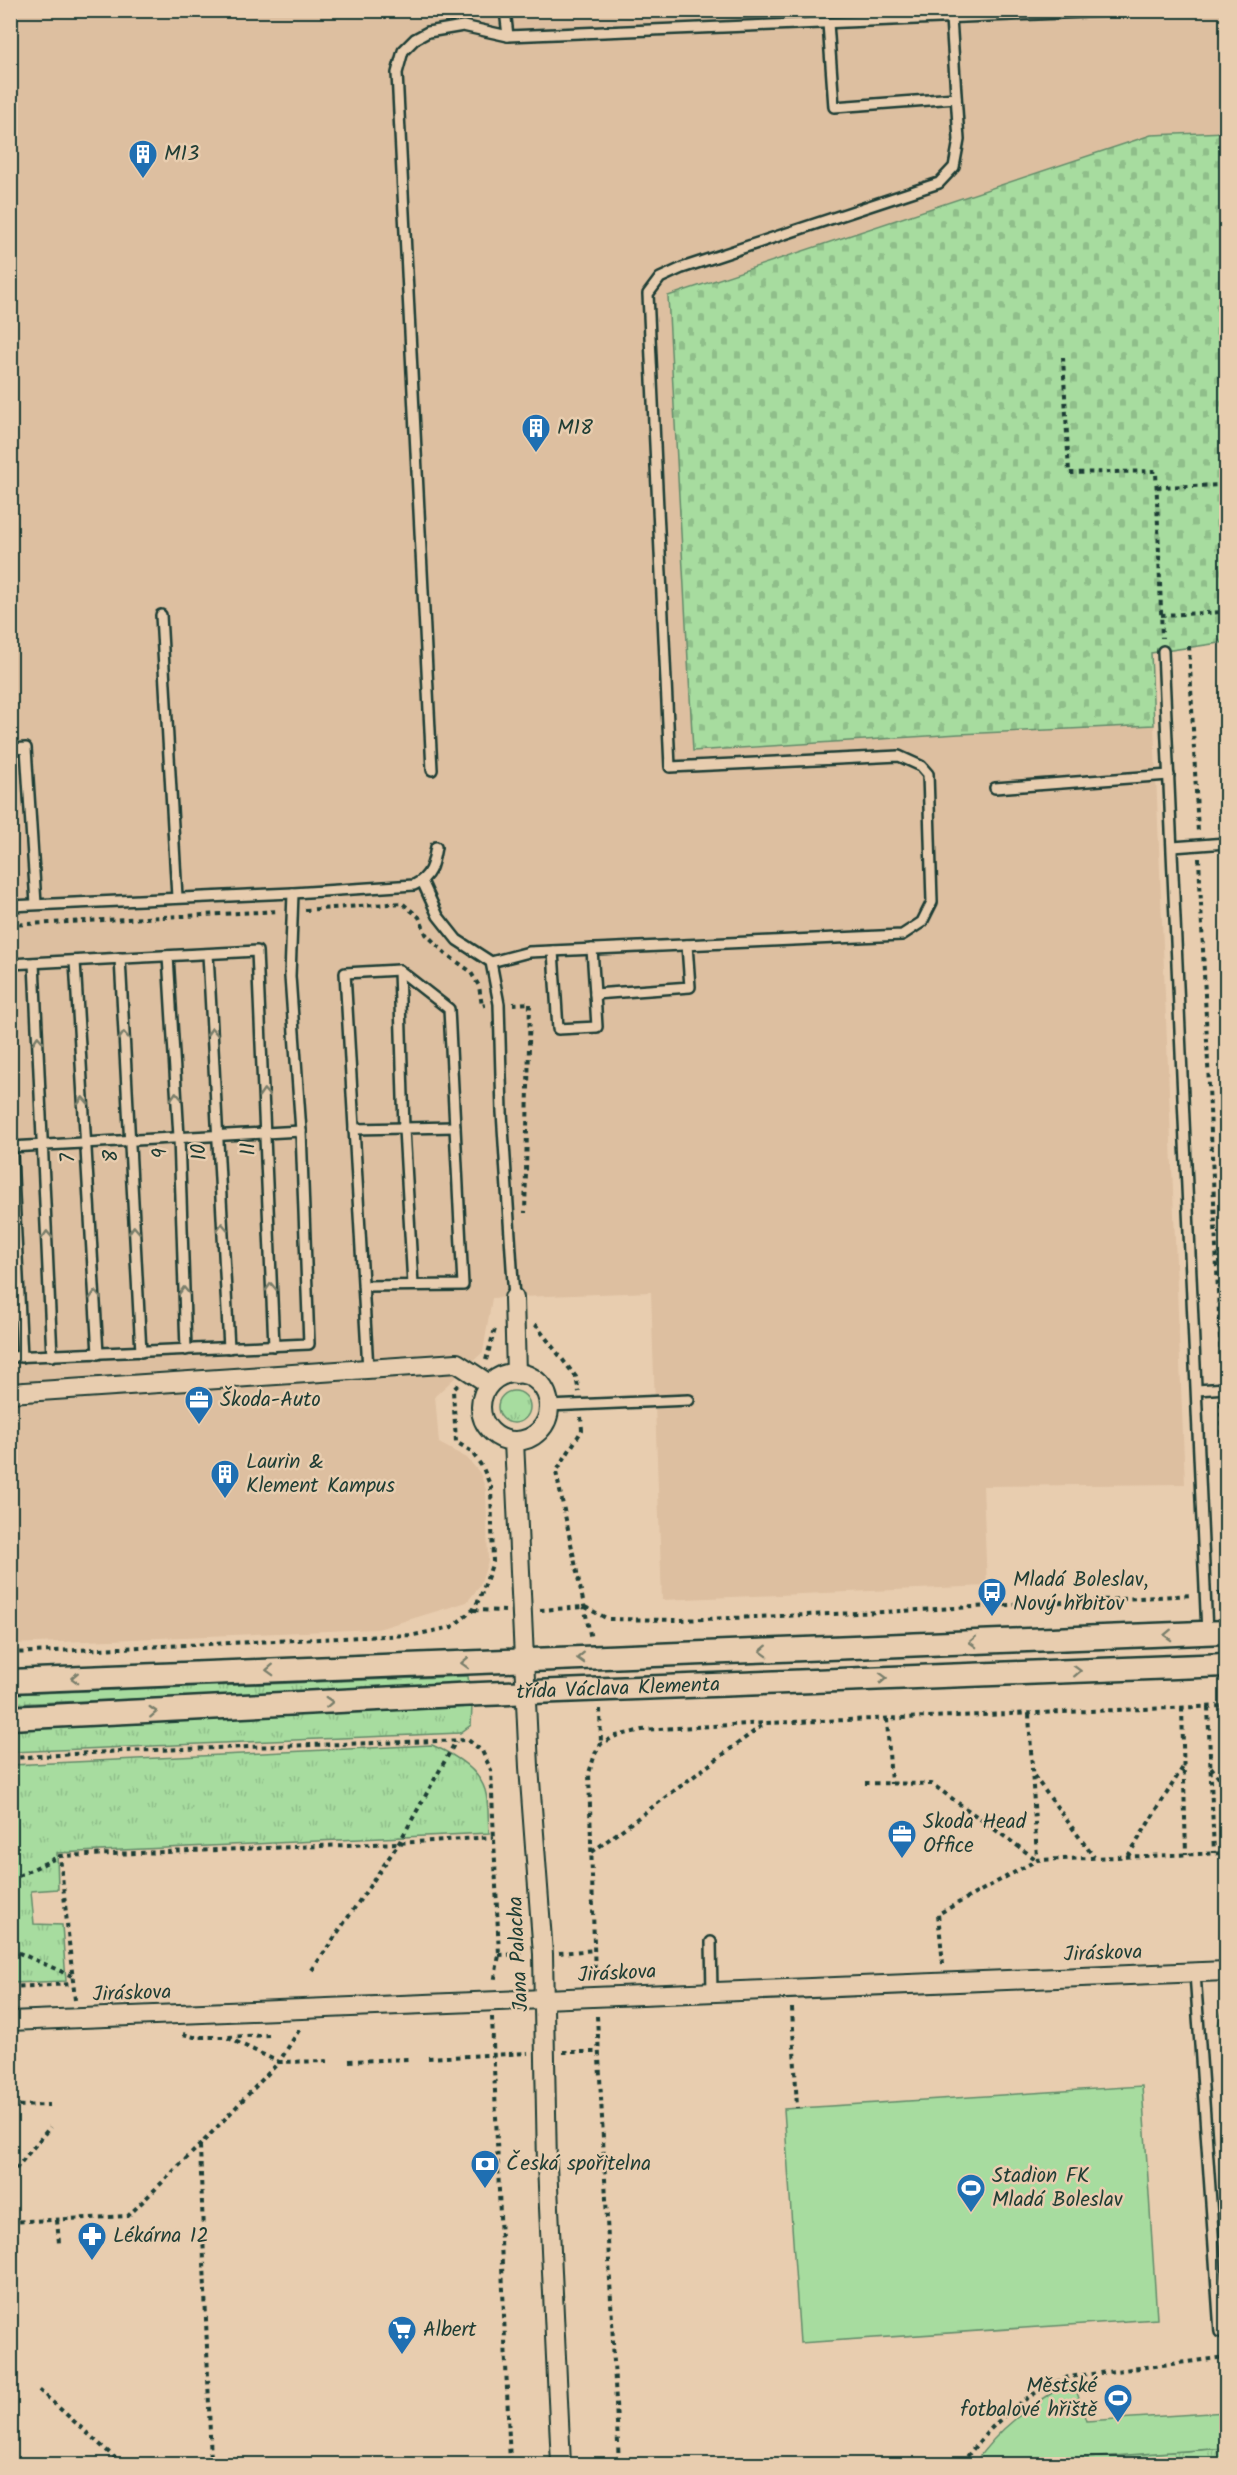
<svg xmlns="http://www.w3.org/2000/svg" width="1237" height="2475" font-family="Kalam,sans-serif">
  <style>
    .built { fill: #ddbfa0 }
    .grass { fill: url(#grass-tufts); stroke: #638c6a; stroke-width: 1.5 }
    .cemetery { fill: url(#cemetery-stones); stroke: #638c6a; stroke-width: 1.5 }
    .green { fill: #a7dc9f; stroke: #638c6a; stroke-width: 1.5 }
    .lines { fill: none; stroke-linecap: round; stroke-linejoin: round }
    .service-casing { stroke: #1f3d34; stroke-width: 14 }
    .minor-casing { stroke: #1f3d34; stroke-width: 22 }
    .tertiary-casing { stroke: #1f3d34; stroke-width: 27 }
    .path { stroke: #1f3d34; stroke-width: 4; stroke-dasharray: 4.5 4.5; stroke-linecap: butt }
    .service { stroke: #e8cdaf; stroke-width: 9 }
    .minor { stroke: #e8cdaf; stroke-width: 18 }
    .tertiary { stroke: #e8cdaf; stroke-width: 22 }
    .oneway { stroke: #797e6b }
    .labels { text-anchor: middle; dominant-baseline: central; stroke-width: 5; stroke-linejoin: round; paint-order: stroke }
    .poi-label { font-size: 21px; fill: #1f3d34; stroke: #e8cdaf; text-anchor: start }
    .street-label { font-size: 21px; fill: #1f3d34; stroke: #e8cdaf }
  </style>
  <defs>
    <pattern id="grass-tufts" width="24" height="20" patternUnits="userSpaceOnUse" patternTransform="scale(1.5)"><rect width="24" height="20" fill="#a7dc9f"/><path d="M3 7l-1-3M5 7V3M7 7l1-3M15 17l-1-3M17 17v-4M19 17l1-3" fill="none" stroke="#8fbe8a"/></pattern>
    <pattern id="cemetery-stones" width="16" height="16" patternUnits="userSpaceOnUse" patternTransform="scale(1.5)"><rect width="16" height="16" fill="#a7dc9f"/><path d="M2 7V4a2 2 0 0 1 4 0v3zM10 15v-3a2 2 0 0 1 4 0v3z" fill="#8fbe8a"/></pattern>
  </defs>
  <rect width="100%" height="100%" fill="#e8cdaf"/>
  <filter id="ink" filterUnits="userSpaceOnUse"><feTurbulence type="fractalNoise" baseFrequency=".0167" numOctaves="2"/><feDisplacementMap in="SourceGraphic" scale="12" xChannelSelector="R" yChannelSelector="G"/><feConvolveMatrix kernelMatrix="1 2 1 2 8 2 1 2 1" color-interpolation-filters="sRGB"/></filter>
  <g filter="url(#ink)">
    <!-- built -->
    <polygon class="built" points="10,11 1226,11 1226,132 1151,135 959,734 1154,725 1185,1484 983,1486 987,1586 662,1600 651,1292 492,1298 483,1352 435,1396 439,1443 467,1458 480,1473 486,1490 488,1561 480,1586 467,1602 378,1629 11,1644"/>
    <!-- grass -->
    <g class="grass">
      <circle cx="514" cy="1407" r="16"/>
      <polygon points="468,1676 469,1686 11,1704 10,1694"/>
      <polygon points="472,1707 471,1725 460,1733 11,1752 10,1727"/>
      <path d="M432,1745C453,1754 478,1768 485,1790C489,1803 488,1820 489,1833L57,1853L58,1889L31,1891L34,1924L62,1925L66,1981L11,1983V1765Z"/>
      <polygon points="1226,2448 1226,2464 1056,2464 1085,2458"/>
    </g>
    <!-- cemetery -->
    <polygon class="cemetery" points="1226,132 1226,642 1151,653 1154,725 959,734 693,751 668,296 1151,135"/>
    <!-- green -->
    <g class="green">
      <polygon points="1226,2008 1226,2163 1218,2025 1222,2011"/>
      <polygon points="1142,2086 1157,2319 800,2343 784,2109"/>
      <path d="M1070,2382L1076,2389L1086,2421L1226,2412V2448L1085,2458L1055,2464H974C1000,2426 1030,2406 1070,2382Z"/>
    </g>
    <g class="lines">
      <!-- service casing -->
      <g class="service-casing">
        <g id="service">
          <polyline points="505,10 508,36 1133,10"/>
          <polyline points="828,23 834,107 956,98"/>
          <polyline points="161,615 177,897"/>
          <polyline points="1163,651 1207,1633"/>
          <polyline points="10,749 26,748 36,904"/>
          <polyline points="432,770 397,73 403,51 415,39 428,32 463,26 508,36"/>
          <polyline points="995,788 1169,775"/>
          <polyline points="1173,847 1226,843"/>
          <polyline points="422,881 438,916 457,940 491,962 529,952 902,935 922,922 932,902 928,774 921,766 899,756 670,767 648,294 660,278 682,268 939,183 954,167 959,140 951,18"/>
          <path d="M10,906L293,893L414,885C431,877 433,864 436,847"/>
          <polyline points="592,949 595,994 690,987 687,945"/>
          <polyline points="553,951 558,1029 597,1027 595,994"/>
          <polyline points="208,954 229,1348"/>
          <polyline points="168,956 179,1137 186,1350"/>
          <polyline points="120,958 141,1352"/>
          <polyline points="75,961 98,1354"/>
          <polyline points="491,962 499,1004 502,1112 514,1298"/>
          <polyline points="34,963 52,1356"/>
          <polyline points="10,964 257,951 274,1346"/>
          <polyline points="399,970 404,1129 413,1285"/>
          <polyline points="10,1115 22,1357"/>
          <polyline points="354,1129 455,1127"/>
          <polyline points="10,1147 301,1131"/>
          <polyline points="363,1286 463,1285 449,1009 399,970 345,973 368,1369"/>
          <polyline points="10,1357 309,1344 301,1131 290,976 293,893"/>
          <polyline points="1197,1390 1226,1388"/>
          <polyline points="548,1406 689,1400"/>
          <polyline points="711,1942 712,1992"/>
          <polyline points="1195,1973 1220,2332"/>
        </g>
      </g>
      <!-- minor casing -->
      <g class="minor-casing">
        <g id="minor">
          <polyline points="514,1298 516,1374"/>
          <circle cx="515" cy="1407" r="34"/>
          <polyline points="10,1393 457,1363 489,1384"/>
          <polyline points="514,1441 529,1767 543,1954 547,2165 561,2464"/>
          <polyline points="10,2021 1226,1971"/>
        </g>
      </g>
      <!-- tertiary casing -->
      <g class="tertiary-casing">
        <g id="tertiary">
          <polyline points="10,1681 1226,1632"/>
          <path id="s1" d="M10,1718L456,1695L1226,1665"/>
        </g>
      </g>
      <!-- path -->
      <g class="path">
        <polyline points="1063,357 1069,473 1156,471 1162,638"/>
        <polyline points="1157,487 1226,485"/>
        <polyline points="1161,615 1226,612"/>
        <polyline points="1189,646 1198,833"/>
        <polyline points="1199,858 1221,1361"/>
        <polyline points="305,910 402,903 419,917 426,934 446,954 470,971 479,986 482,1006 485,1005"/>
        <polyline points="10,925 279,911"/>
        <polyline points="513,1004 530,1003 525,1213"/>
        <polyline points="535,1324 576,1377 579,1392"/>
        <polyline points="486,1360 495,1329"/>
        <polyline points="1221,1403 1225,1594"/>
        <polyline points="581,1417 582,1430 556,1472 591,1639"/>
        <polyline points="1217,1594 1226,1594"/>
        <polyline points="474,1610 505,1611"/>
        <polyline points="540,1610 585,1607 608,1619 679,1620 883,1612 1192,1595"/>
        <polyline points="10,1653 385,1636 414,1635 452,1627 473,1610 480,1598 493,1562 491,1487 483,1468 471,1451 456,1442 453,1390 458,1385"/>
        <polyline points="1208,1707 1214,1853"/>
        <polyline points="1182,1708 1186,1854"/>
        <polyline points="600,1709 601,1744"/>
        <polyline points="1029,1714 1037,1859"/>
        <polyline points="887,1719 891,1784"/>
        <polyline points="10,1758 123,1751 468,1740 482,1751 491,1770 499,1955 494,1983"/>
        <polyline points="1211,1767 1226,1788"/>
        <polyline points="1034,1776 1094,1857"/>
        <polyline points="865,1783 932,1784 1037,1860"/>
        <polyline points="592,1852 764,1724"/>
        <polyline points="1128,1856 1183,1767"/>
        <polyline points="10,1880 60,1856"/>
        <polyline points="10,1949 72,1976"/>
        <polyline points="559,1953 595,1950"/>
        <polyline points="499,1955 525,1954"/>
        <polyline points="943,1964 938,1914 1037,1860 1226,1853"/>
        <polyline points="312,1970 399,1843 456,1741"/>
        <polyline points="595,1978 589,1773 595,1754 601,1744 616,1736 642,1730 766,1723 1226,1706"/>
        <polyline points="10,1987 73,1984"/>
        <polyline points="75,2000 60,1856 399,1843 494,1837"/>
        <polyline points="792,2008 797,2108"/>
        <polyline points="597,2016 619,2464"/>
        <polyline points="492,2017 510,2464"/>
        <polyline points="183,2034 194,2037 226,2037"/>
        <polyline points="269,2035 226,2037 279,2062 301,2027"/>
        <polyline points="563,2052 598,2052"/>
        <polyline points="428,2058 528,2053"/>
        <polyline points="349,2061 411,2059"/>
        <polyline points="10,2106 50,2105"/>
        <polyline points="200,2146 211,2464"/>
        <polyline points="10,2176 50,2127"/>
        <polyline points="57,2220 59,2243"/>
        <polyline points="10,2222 128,2216 200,2145 279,2062 331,2061"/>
        <polyline points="39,2390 122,2464"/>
        <path d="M962,2464C988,2426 1025,2393 1068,2377L1226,2357"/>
      </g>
      <!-- service -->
      <use href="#service" class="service"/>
      <!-- minor -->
      <use href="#minor" class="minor"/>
      <!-- tertiary -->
      <use href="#tertiary" class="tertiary"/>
    </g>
    <!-- one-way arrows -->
    <defs><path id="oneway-chevron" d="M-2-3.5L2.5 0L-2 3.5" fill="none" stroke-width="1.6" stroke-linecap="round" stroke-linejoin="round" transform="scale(1.5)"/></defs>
    <g class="oneway">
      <use href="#oneway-chevron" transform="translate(212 1032) rotate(-93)"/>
      <use href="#oneway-chevron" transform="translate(124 1036) rotate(-93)"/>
      <use href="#oneway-chevron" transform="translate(38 1040) rotate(-93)"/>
      <use href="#oneway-chevron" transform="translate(264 1093) rotate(-93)"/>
      <use href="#oneway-chevron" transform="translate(176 1096) rotate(-93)"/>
      <use href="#oneway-chevron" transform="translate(83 1101) rotate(-93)"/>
      <use href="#oneway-chevron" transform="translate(222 1227) rotate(-93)"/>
      <use href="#oneway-chevron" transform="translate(134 1230) rotate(-93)"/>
      <use href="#oneway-chevron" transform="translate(47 1235) rotate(-92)"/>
      <use href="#oneway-chevron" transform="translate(271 1287) rotate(-92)"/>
      <use href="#oneway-chevron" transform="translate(184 1291) rotate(-92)"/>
      <use href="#oneway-chevron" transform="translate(95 1295) rotate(-93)"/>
      <use href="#oneway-chevron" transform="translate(1168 1635) rotate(178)"/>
      <use href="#oneway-chevron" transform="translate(973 1642) rotate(178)"/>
      <use href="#oneway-chevron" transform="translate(764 1651) rotate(178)"/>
      <use href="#oneway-chevron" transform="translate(581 1658) rotate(178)"/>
      <use href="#oneway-chevron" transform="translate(465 1663) rotate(178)"/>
      <use href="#oneway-chevron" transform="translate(270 1670) rotate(178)"/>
      <use href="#oneway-chevron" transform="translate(1077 1671) rotate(-2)"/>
      <use href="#oneway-chevron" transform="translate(75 1678) rotate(178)"/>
      <use href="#oneway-chevron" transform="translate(883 1678) rotate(-2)"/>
      <use href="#oneway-chevron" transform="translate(329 1702) rotate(-3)"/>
      <use href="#oneway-chevron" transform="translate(153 1712) rotate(-3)"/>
    </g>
  </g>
  <!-- icons -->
  <defs>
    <g id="building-pin" transform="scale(1.5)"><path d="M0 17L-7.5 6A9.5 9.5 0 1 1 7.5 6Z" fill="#1f6fb2" stroke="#e8cdaf"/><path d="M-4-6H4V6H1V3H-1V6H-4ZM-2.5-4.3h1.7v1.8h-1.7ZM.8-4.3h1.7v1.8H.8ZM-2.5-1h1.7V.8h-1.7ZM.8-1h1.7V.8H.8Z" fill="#fff"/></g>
    <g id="office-pin" transform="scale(1.5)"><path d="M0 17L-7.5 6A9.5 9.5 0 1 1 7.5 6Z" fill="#1f6fb2" stroke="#e8cdaf"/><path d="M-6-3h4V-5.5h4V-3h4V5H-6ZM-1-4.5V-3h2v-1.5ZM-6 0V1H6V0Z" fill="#fff"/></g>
    <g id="bus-pin" transform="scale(1.5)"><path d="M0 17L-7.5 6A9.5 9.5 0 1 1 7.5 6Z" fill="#1f6fb2" stroke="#e8cdaf"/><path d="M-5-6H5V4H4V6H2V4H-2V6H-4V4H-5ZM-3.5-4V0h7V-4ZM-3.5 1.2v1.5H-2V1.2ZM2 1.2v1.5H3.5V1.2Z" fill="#fff"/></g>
    <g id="bank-pin" transform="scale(1.5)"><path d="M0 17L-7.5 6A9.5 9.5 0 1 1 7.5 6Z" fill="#1f6fb2" stroke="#e8cdaf"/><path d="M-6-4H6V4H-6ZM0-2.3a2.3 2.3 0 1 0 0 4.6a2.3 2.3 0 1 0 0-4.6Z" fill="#fff"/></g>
    <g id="stadium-pin" transform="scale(1.5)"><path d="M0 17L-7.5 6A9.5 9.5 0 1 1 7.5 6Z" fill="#1f6fb2" stroke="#e8cdaf"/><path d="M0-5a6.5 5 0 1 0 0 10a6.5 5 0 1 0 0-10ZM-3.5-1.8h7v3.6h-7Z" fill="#fff"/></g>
    <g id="pharmacy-pin" transform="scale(1.5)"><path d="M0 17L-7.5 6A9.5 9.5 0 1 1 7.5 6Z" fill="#1f6fb2" stroke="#e8cdaf"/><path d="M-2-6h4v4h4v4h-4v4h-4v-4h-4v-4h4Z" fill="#fff"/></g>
    <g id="supermarket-pin" transform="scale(1.5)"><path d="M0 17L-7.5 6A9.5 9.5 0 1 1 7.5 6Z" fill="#1f6fb2" stroke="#e8cdaf"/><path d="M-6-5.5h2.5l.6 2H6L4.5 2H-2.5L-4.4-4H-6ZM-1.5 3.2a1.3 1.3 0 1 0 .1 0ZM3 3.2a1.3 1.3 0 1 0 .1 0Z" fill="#fff"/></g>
  </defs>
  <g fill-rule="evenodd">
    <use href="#building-pin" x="143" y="154"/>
    <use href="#building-pin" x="536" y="428"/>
    <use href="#office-pin" x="199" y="1400"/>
    <use href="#building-pin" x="225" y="1474"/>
    <use href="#bus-pin" x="992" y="1592"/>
    <use href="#office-pin" x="902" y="1834"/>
    <use href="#bank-pin" x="485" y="2164"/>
    <use href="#stadium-pin" x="971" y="2188"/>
    <use href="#pharmacy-pin" x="92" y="2236"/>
    <use href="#supermarket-pin" x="402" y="2330"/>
    <use href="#stadium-pin" x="1118" y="2398"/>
  </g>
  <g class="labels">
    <!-- poi labels -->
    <g class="poi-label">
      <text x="164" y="154">M13</text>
      <text x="557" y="428">M18</text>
      <text x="220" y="1400">Škoda-Auto</text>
      <text x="246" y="1462">Laurin &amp;<tspan x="246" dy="24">Klement Kampus</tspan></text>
      <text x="1013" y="1580">Mladá Boleslav,<tspan x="1013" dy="24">Nový hřbitov</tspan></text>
      <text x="923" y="1822">Skoda Head<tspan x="923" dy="24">Office</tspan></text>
      <text x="506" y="2164">Česká spořitelna</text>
      <text x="992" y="2176">Stadion FK<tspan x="992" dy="24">Mladá Boleslav</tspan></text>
      <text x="113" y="2236">Lékárna 12</text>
      <text x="423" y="2330">Albert</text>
      <text x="1097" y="2386" text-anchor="end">Městské<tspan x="1097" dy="24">fotbalové hřiště</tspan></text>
    </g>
    <!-- street labels -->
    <g class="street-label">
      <text transform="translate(249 1149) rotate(-92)">11</text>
      <text transform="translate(200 1152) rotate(-93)">10</text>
      <text transform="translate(161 1153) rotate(-92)">9</text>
      <text transform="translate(112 1156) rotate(-93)">8</text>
      <text transform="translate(69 1158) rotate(-93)">7</text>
      <text stroke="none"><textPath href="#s1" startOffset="609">třída Václava Klementa</textPath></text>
      <text transform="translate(519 1954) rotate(-93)">Jana Palacha</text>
      <text transform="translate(1103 1954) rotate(-2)">Jiráskova</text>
      <text transform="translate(617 1974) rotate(-3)">Jiráskova</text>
      <text transform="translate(132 1994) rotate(-2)">Jiráskova</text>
    </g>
  </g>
  <!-- margin -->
  <rect width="1237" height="2475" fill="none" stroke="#e8cdaf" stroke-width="36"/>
  <rect x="18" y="18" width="1201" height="2439" fill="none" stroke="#1f3d34" stroke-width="2" filter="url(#ink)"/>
</svg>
